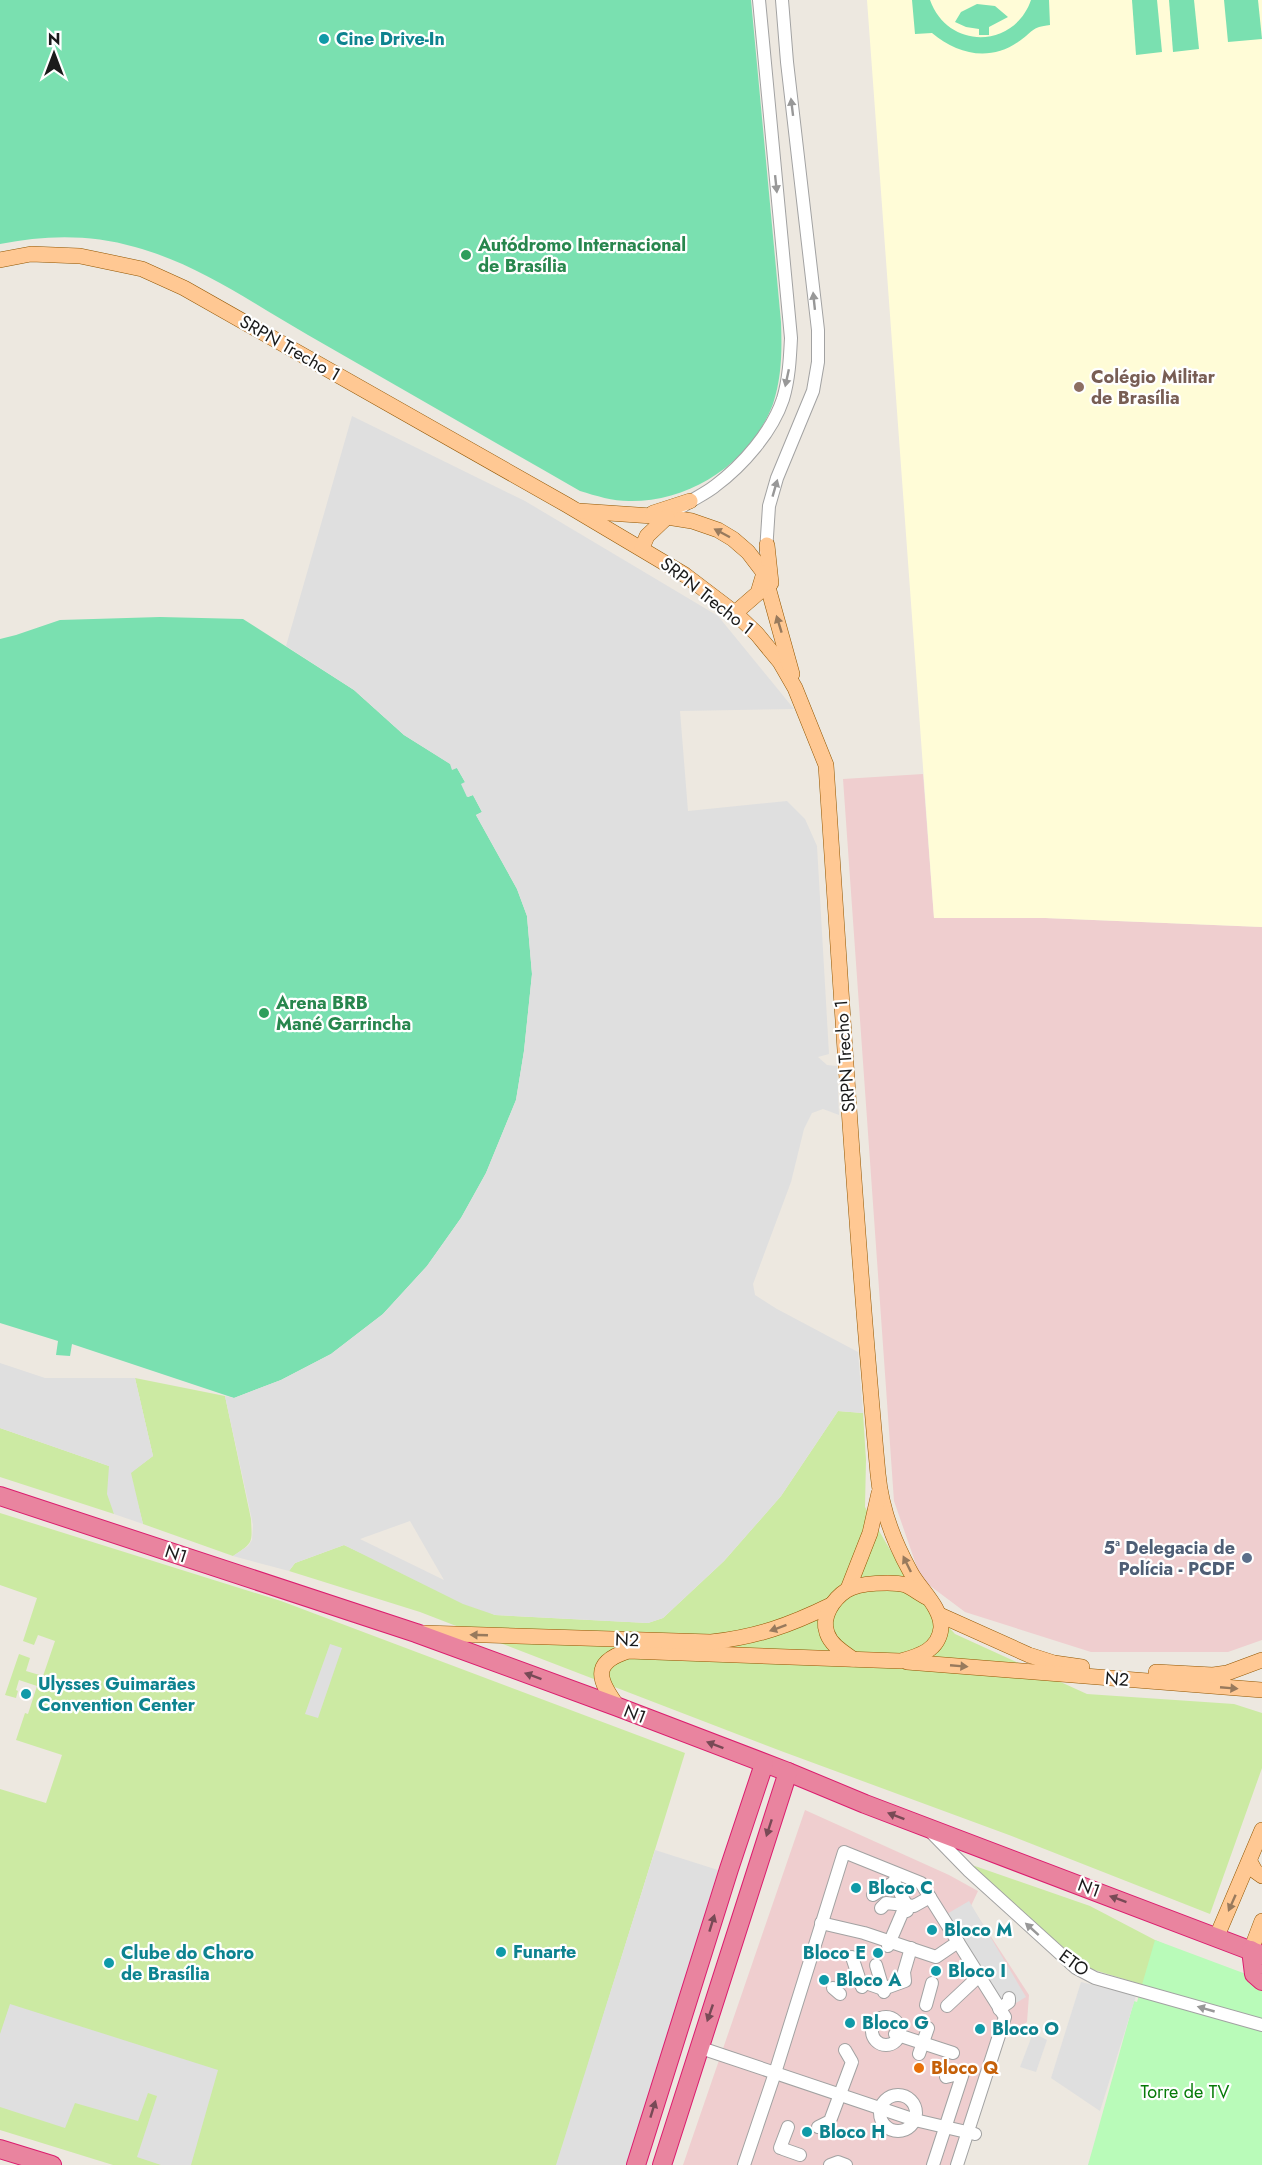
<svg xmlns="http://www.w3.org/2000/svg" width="1262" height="2165" font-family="Jost,sans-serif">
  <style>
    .commercial { fill: #efcecf }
    .education { fill: #fffcd7 }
    .grass { fill: #cceaa3 }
    .park { fill: #b9fbb9 }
    .pitch { fill: #7ae0b0 }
    .parking { fill: #dfdfdf; fill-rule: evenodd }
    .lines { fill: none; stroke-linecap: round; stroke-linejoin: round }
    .minor-casing { stroke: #a2a2a2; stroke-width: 14 }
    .major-casing { stroke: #925600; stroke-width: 16 }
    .highway-casing { stroke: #db1d6e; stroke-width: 20 }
    .minor { stroke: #fff; stroke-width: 12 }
    .major { stroke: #ffc893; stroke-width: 15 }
    .highway { stroke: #e9849f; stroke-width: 18 }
    .oneway { fill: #989898 }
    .oneway2 { fill: #987a5d }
    .oneway3 { fill: #784a56 }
    .culture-dot { fill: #0f9aa8; stroke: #fff; stroke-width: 2 }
    .leisure-dot { fill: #2e9e5b; stroke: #fff; stroke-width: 2 }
    .education-dot { fill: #8d6e63; stroke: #fff; stroke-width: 2 }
    .service-dot { fill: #5c6f8a; stroke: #fff; stroke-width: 2 }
    .food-dot { fill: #e8710a; stroke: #fff; stroke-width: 2 }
    .labels { text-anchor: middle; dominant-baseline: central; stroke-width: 4.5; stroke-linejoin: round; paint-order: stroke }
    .culture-label { font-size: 18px; font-weight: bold; fill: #0d838f; stroke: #fff; text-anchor: start }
    .leisure-label { font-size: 18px; font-weight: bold; fill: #27864d; stroke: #fff; text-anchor: start }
    .street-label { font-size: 18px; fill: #1b1b1b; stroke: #fff }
    .education-label { font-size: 18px; font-weight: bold; fill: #785e54; stroke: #fff; text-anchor: start }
    .service-label { font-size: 18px; font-weight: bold; fill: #4e5e75; stroke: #fff; text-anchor: end }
    .food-label { font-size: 18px; font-weight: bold; fill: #c56008; stroke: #fff; text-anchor: start }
    .park-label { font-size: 18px; fill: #077b08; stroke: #fff }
  </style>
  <rect width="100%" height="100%" fill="#ede8e0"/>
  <!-- commercial -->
  <g class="commercial">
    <polygon points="923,774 934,918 1045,918 1262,927 1262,1640 1228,1652 1091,1652 965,1612 921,1579 894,1501 843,779"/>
    <polygon points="805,1810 949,1875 978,1891 971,1906 1029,1995 1027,2022 1005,2038 962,2165 683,2165"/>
  </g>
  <!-- education -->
  <polygon class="education" points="867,0 1262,0 1262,927 1045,918 934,918"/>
  <!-- grass -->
  <g class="grass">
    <path d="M135,1378L225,1396L251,1519C252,1543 254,1542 233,1556L143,1524L130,1473L153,1456Z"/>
    <polygon points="838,1411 863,1413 866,1460 865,1507 912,1587 955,1634 1087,1694 1234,1704 1262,1713 1262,1768 1210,1914 1009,1835 781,1751 420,1612 289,1571 295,1563 344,1545 495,1615 648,1623 663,1618 724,1561 781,1496"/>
    <polygon points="0,1428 109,1466 114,1514 0,1477"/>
    <polygon points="0,1513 281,1601 685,1753 557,2165 113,2165 0,2130 0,1789 46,1803 62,1755 16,1740 25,1713 28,1714 37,1686 19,1680 16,1690 18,1691 16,1698 5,1695 19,1654 30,1658 26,1671 43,1676 55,1641 38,1635 34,1645 23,1641 37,1598 0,1585"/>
    <polygon points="972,1865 1090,1906 1155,1940 1224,1970 1156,1989 1088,1968 982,1879"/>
  </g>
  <!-- park -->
  <polygon class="park" points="1155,1940 1262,1980 1262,2165 1088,2165 1134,2001 1137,2002"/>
  <!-- pitch -->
  <g class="pitch">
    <path d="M0,0H751L781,322C782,350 782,377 773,404C751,462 691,502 629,501C613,501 596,496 580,491C489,439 399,387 308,335C252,303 198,264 135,247C90,234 45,235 0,244Z"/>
    <path d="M912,0H930C948,50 1014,49 1031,0H1049L1050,25C1031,27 1033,32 1018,42C989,62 957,54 932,33L915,34Z"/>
    <polygon points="1132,0 1157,0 1162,52 1136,55"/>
    <polygon points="1169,0 1194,0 1199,49 1173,52"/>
    <polygon points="1224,0 1258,0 1262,39 1228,42"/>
    <polygon points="977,4 995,6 1008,17 989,27 989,35 979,35 979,29 966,27 955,22 961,12"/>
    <polygon points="160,617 243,619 354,690 404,735 457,768 465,782 468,797 473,795 482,812 476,815 517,889 527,916 532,974 524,1051 516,1100 486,1173 461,1218 427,1266 383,1314 331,1354 281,1380 234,1398 72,1344 70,1356 56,1355 58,1341 0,1323 0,639 16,635 60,620"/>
  </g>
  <!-- parking -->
  <g class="parking">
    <path d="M352,416L525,501L718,616L794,709L680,711L688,811L787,801L805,819L817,846L829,1054L818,1057L827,1065L837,1066L839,1115L823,1109L812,1113L804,1129L791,1182L753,1284L755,1295L777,1309L858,1352L863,1413L838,1411L781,1496L724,1561L663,1618L648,1623L495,1615L463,1604L344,1545L295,1563L289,1571L233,1556L248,1546L252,1540L253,1525L225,1396L234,1398L281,1380L331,1354L383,1314L427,1266L461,1218L486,1173L516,1100L524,1051L532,974L527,916L517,889L476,815L482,812L473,795L467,797L461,784L465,782L457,768L452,770L450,764L404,735L354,690L286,646ZM410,1521L444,1580L360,1539Z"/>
    <polygon points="0,1363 45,1378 135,1378 153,1456 131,1473 143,1524 114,1514 107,1494 109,1466 0,1428"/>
    <polygon points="330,1644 342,1648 318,1718 305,1714"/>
    <polygon points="655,1850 718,1870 664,2051 626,2165 556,2165"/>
    <polygon points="969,1901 1026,1997 1004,2010 947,1914"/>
    <polygon points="1081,1982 1136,1996 1100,2111 1051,2078"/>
    <polygon points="10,2004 218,2070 191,2165 161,2165 137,2157 157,2096 148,2093 138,2121 75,2103 65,2128 0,2107 0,2034"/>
    <polygon points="1033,2033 1047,2040 1036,2072 1020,2067"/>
  </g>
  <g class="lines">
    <!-- minor casing -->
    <g class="minor-casing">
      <g id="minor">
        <path d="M683,506C693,499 705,494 715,486C743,465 772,432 783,399C789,379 790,358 791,338L759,0"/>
        <polyline points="766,552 769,506 777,478 813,391 818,362 818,330 787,62 782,0"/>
        <polyline points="930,1831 969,1871 1076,1968 1095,1978 1262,2025"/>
        <polyline points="894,1882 906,1904 907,1911"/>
        <polyline points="873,1895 894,1882 897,1874"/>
        <polyline points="881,1908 886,1903 914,1906 930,1897"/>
        <polyline points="821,1923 864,1933 936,1957 958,1942"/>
        <polyline points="888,1946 906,1904"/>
        <polyline points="852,1957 862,1987"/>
        <polyline points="876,1965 884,1992"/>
        <polyline points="860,1981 883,1989 905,1981 904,1972 911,1948"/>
        <polyline points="833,1988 840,1994"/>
        <polyline points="926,2005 932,1983"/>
        <polyline points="947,2006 979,1976"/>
        <polyline points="999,2009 1009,2002 1009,1998"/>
        <circle cx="886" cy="2031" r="14"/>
        <polyline points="895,2034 953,2053"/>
        <polyline points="698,2047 915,2120 975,2134"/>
        <polyline points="919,2054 928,2028"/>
        <circle cx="898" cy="2113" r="18"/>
        <polyline points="818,2127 830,2121 852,2062 845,2050"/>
        <polyline points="780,2148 788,2127"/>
        <polyline points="783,2149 800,2155"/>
        <polyline points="744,2165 775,2073 844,1852 921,1883 1005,2017 957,2165"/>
        <polyline points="830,2165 838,2162 846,2165"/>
        <polyline points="933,2165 963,2073 946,2077"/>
      </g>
    </g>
    <!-- major casing -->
    <g class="major-casing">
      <g id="major">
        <path d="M0,260L31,254L80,256L142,269L184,288L567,505L685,575L735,613L757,634L780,662L795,688L826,765C842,1001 856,1238 878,1474C881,1507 894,1542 910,1571C919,1589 942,1607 941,1628C939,1650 919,1656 901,1661L628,1651C590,1663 599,1681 618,1707"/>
        <polyline points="579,511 667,517 692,521 718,530 733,539 748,552 764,573 792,674"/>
        <polyline points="653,513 690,501"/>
        <polyline points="767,545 771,583"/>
        <polyline points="642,548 647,536 667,517"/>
        <polyline points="735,613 758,593 764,573"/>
        <polyline points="848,1589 870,1533 879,1493"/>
        <polyline points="940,1615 1029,1655 1054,1663 1082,1667"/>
        <path d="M424,1633L711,1642C757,1637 790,1625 831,1605"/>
        <path d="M853,1659C843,1652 831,1645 827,1633C821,1617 833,1599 847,1590C859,1583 892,1581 906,1585C912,1588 919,1593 926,1597"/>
        <polyline points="907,1662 1262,1690"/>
        <polyline points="1156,1672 1213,1675 1227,1673 1262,1660"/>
        <polyline points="1250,1862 1255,1871 1262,1876"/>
        <polyline points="1217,1936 1262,1830"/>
        <polyline points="1251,1950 1262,1921"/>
      </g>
    </g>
    <!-- highway casing -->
    <g class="highway-casing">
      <g id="highway">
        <polyline points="0,1496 416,1633 618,1707 788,1772 865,1804 1262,1955"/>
        <polyline points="1251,1950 1254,1974 1262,1981"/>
        <polyline points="0,2149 52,2165"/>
        <polyline points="636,2165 729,1869 764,1764"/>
        <polyline points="662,2165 788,1772"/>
      </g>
    </g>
    <!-- minor -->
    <use href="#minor" class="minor"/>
    <!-- major -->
    <use href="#major" class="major"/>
    <!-- highway -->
    <use href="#highway" class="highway"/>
  </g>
  <!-- one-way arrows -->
  <defs><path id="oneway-solid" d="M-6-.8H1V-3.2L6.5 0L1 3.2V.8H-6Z" transform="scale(1.5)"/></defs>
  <g class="oneway">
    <use href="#oneway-solid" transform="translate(792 107) rotate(-97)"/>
    <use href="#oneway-solid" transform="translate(776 184) rotate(84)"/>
    <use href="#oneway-solid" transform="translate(814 301) rotate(-96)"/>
    <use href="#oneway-solid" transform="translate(787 378) rotate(102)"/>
    <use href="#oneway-solid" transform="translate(775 488) rotate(-74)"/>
    <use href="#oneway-solid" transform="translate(1032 1929) rotate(-138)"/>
    <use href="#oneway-solid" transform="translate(1206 2009) rotate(-164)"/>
  </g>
  <g class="oneway2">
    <use href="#oneway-solid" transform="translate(722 533) rotate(-152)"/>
    <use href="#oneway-solid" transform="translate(779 624) rotate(-107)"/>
    <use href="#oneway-solid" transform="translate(907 1564) rotate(-116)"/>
    <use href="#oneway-solid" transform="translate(778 1628) rotate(160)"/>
    <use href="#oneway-solid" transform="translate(479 1635) rotate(-178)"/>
    <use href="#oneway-solid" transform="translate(959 1666) rotate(5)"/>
    <use href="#oneway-solid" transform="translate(1229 1688) rotate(5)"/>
    <use href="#oneway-solid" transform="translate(1232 1903) rotate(114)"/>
  </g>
  <g class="oneway3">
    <use href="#oneway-solid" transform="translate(533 1676) rotate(-160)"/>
    <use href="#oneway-solid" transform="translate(715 1745) rotate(-159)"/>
    <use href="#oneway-solid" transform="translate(896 1816) rotate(-159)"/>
    <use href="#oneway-solid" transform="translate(769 1828) rotate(108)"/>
    <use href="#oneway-solid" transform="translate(1118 1899) rotate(-160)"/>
    <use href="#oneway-solid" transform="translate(712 1923) rotate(-73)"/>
    <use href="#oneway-solid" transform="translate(710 2013) rotate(109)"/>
    <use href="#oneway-solid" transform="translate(653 2109) rotate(-73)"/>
  </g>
  <!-- markers -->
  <g class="culture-dot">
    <circle cx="324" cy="39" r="6"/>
    <circle cx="26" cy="1694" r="6"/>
    <circle cx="856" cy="1888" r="6"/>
    <circle cx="932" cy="1930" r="6"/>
    <circle cx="501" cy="1952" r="6"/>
    <circle cx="878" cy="1953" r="6"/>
    <circle cx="109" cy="1963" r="6"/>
    <circle cx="936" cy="1971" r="6"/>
    <circle cx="824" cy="1980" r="6"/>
    <circle cx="850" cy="2023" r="6"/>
    <circle cx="980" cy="2029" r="6"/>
    <circle cx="807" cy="2132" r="6"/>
  </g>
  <g class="leisure-dot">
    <circle cx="466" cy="255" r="6"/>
    <circle cx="264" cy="1013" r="6"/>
  </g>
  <circle class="education-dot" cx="1079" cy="387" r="6"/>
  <circle class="service-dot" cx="1247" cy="1558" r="6"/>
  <circle class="food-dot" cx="919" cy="2068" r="6"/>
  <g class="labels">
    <!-- culture labels -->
    <g class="culture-label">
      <text x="336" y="39">Cine Drive-In</text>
      <text x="38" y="1684">Ulysses Guimarães<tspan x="38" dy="21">Convention Center</tspan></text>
      <text x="868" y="1888">Bloco C</text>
      <text x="944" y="1930">Bloco M</text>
      <text x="513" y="1952">Funarte</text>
      <text x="121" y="1953">Clube do Choro<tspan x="121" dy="21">de Brasília</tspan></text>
      <text x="866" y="1953" text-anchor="end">Bloco E</text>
      <text x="948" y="1971">Bloco I</text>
      <text x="836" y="1980">Bloco A</text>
      <text x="862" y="2023">Bloco G</text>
      <text x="992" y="2029">Bloco O</text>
      <text x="819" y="2132">Bloco H</text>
    </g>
    <!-- leisure labels -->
    <g class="leisure-label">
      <text x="478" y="245">Autódromo Internacional<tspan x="478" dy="21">de Brasília</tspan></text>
      <text x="276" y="1003">Arena BRB<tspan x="276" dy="21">Mané Garrincha</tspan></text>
    </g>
    <!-- street labels -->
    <g class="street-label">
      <text transform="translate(290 348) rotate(30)">SRPN Trecho 1</text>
      <text transform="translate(707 596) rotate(38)">SRPN Trecho 1</text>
      <text transform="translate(845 1056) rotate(-94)">SRPN Trecho 1</text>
      <text transform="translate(176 1554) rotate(18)">N1</text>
      <text transform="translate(627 1640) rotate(2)">N2</text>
      <text transform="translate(1117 1679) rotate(5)">N2</text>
      <text transform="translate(635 1714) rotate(21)">N1</text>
      <text transform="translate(1089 1888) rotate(20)">N1</text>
      <text transform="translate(1074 1963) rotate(36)">ETO</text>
    </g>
    <!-- education labels -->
    <g class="education-label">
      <text x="1091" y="377">Colégio Militar<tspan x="1091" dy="21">de Brasília</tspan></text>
    </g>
    <!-- service labels -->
    <g class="service-label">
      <text x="1235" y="1548">5ª Delegacia de<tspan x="1235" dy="21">Polícia - PCDF</tspan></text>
    </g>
    <!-- food labels -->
    <g class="food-label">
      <text x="931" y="2068">Bloco Q</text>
    </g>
    <!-- park labels -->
    <g class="park-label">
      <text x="1185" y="2092">Torre de TV</text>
    </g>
  </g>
  <!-- north arrow -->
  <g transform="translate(54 54)" stroke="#ffffff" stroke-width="4.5" paint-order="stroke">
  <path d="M0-4.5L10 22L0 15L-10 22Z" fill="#1b1b1b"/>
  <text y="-9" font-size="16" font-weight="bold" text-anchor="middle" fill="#1b1b1b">N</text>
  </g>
</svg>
